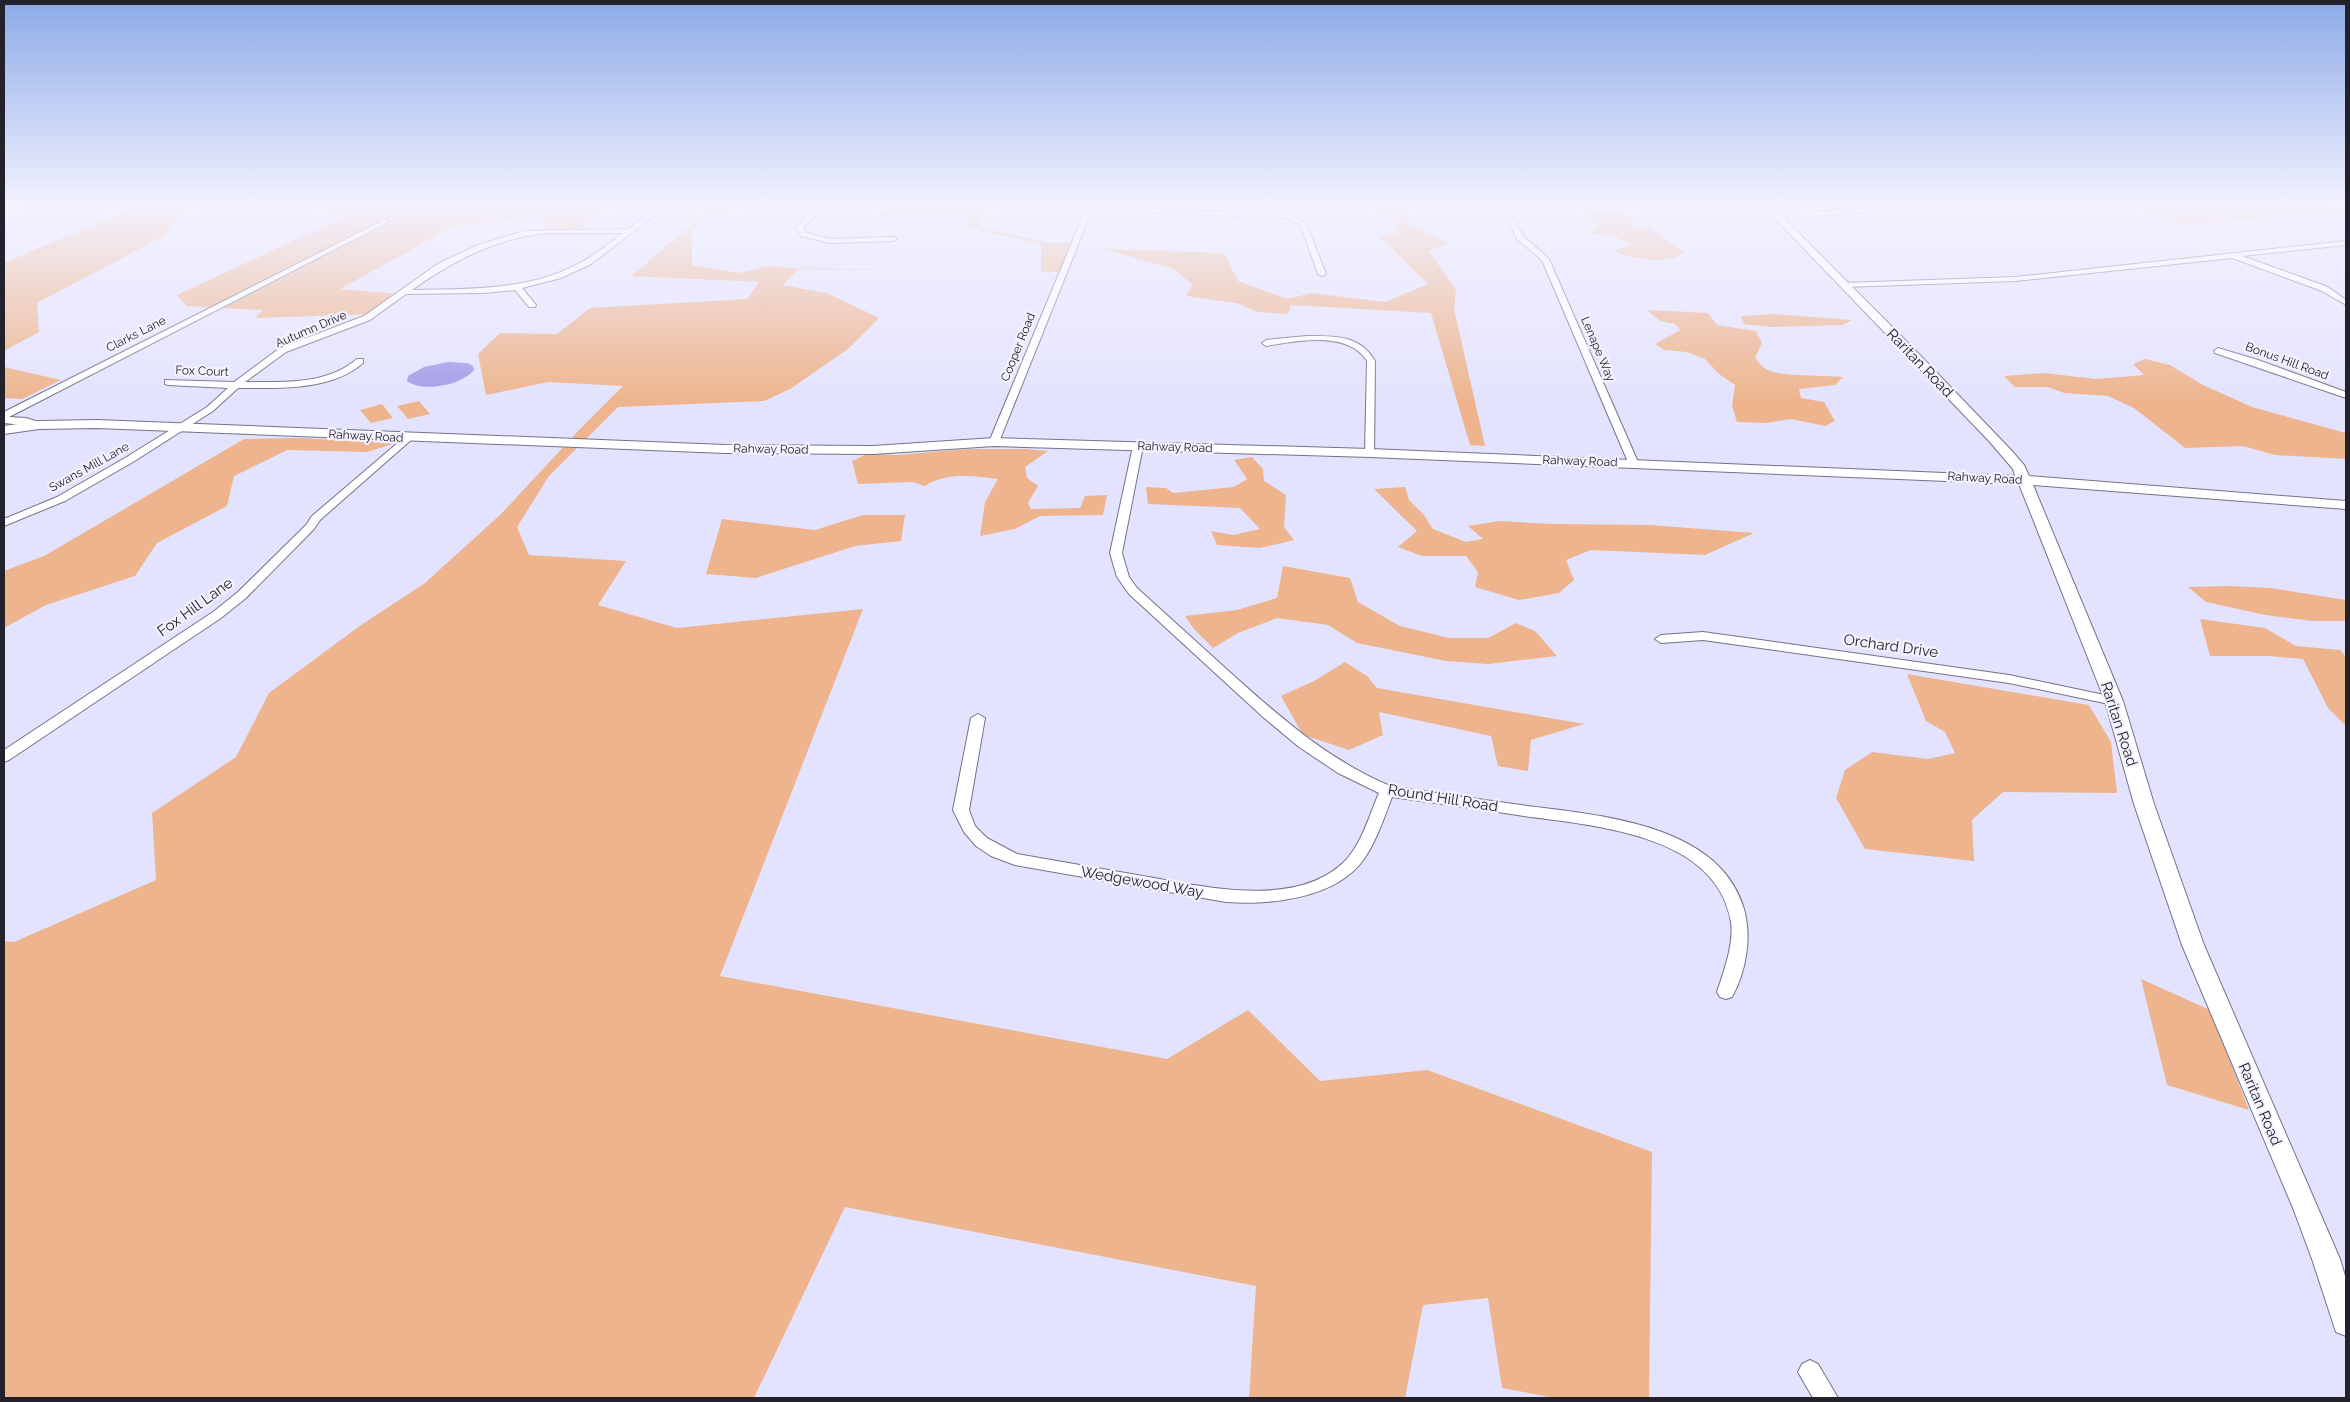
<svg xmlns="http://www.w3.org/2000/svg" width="2350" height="1402" font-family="Raleway,sans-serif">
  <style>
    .green { fill: #edb48d }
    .water { fill: #a29ce6 }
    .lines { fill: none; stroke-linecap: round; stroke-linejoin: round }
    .minor-casing { stroke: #73728a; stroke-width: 2 }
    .tertiary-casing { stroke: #73728a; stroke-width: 2 }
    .minor { fill: #fff; fill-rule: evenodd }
    .tertiary { fill: #fff; fill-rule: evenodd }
    .labels { text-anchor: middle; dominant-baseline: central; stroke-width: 4.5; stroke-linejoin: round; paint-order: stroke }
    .far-street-label { font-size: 12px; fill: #23222c; stroke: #f3f2fe }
    .street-label { font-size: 15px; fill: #23222c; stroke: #f3f2fe }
  </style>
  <rect width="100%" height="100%" fill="#e4e3ff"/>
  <!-- green -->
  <g class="green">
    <polygon points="132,206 187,206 164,236 37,303 39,332 4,351 4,263 134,207"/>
    <polygon points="275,206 610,206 575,230 547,230 542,216 454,226 340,289 400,294 373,314 255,318 263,310 187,306 177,295 351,214"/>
    <polygon points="714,206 738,206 727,214 710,215 692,232 692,265 739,273 770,266 794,268 1041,272 1041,244 966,227 967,216 878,217 889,206 989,206 977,227 1050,243 1076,242 1066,272 799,269 782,285 827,293 879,318 848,349 790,389 764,401 618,407 549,476 517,527 529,555 626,561 598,605 677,628 863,609 720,976 1167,1059 1248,1010 1320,1081 1427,1070 1652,1152 1649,1398 1555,1398 1502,1388 1488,1298 1423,1305 1405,1398 1249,1398 1256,1286 845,1207 754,1398 4,1398 4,941 14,942 156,880 152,813 236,757 269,693 361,625 425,583 501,514 581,428 623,386 548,382 486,395 478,354 500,333 557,334 590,308 747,299 759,282 631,276"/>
    <polygon points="1362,206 1411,206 1409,223 1449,243 1429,251 1456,290 1454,309 1485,446 1470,445 1431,313 1291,305 1288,314 1257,312 1237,303 1186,296 1193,285 1174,269 1104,249 1224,253 1238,281 1288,299 1311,293 1385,302 1428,284 1379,236 1397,233 1394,219"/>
    <polygon points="2125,206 2346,206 2346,212 2182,225"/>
    <path d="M1596,210L1630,215L1635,221L1630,225L1649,227L1685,253C1662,266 1635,258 1612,251L1632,245L1616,237L1588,233L1599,226L1583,216Z"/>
    <path d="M1647,310L1708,313L1717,325L1756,331L1762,343L1755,358C1758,361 1762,367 1766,369C1777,377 1827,375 1843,377L1835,385L1799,389L1801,398L1824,402L1835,421L1825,426L1791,419L1765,423L1737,422L1732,406L1735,385L1719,374L1705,359L1687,352L1664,350L1655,344L1680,330L1675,324L1660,321Z"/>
    <polygon points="1775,314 1852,320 1843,325 1771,327 1744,324 1741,316"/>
    <polygon points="2145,359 2170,365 2203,385 2252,407 2346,433 2346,459 2275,455 2243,446 2185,448 2134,408 2108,396 2064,393 2048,387 2015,387 2004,376 2044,373 2096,379 2144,375 2133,364"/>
    <polygon points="4,367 61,380 22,399 4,398"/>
    <polygon points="419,401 430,414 408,419 397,406"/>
    <polygon points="382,404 393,418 371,423 360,410"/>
    <polygon points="299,438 396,443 367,452 287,450 234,476 227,506 157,543 135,576 46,605 4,628 4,571 44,556 244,439"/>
    <path d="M968,449H1026L1048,451L1025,467L1027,478L1038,486L1028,503L1031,509L1080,508L1085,496L1107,495L1103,515L1040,516L1015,529L980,536L985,502L998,479C974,476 946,472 925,486L913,482L858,484L852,461L867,454L897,455Z"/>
    <polygon points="1252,457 1263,469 1264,481 1286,495 1284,527 1294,540 1260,548 1217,545 1211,531 1233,535 1260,529 1240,508 1148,504 1146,487 1166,488 1173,493 1234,487 1247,479 1234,460"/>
    <polygon points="1405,487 1409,500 1424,515 1433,529 1466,542 1483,539 1468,526 1500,521 1552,524 1650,525 1754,533 1705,555 1591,550 1566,560 1574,580 1559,593 1519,600 1475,587 1478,572 1466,556 1422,556 1398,547 1417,531 1374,489"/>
    <polygon points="863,515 905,515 901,541 855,546 756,578 706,574 722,519 815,530"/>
    <polygon points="1283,566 1350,578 1358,602 1400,626 1449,638 1488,638 1516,623 1535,631 1557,656 1488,664 1446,661 1357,643 1328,625 1277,618 1238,633 1213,648 1193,628 1185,616 1237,610 1277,598"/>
    <polygon points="2230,586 2270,588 2346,600 2346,621 2313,621 2265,615 2206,602 2188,587"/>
    <polygon points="2200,619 2265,628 2296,646 2340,650 2346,657 2346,726 2328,708 2303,659 2270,656 2210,656"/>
    <polygon points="1345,662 1367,676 1377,688 1584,724 1531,740 1528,771 1498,766 1491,736 1379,712 1383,735 1349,750 1303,735 1281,696 1314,681"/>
    <polygon points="1907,674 2089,705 2111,742 2117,793 2003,792 1972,820 1974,861 1865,849 1836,798 1845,770 1872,752 1928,759 1955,753 1945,732 1926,721"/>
    <polygon points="2141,979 2210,1010 2249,1110 2167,1085"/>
  </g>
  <!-- water -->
  <path class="water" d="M448,362L467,363L473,366L474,370C462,385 423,393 407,381L408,376L424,367Z"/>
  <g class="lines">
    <!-- minor casing -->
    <g class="minor-casing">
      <g id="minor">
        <path d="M660,206H667L591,264L561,278L522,288L536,305L535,307H529L515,290L484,293L406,294L370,320L286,352L245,382C283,382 327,385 357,359H363V363C331,391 279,388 238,388L213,411L133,462L65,501L4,526V519L57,497L125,458L207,407L228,388L168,385L165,384V380L234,382L280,348L364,316L439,263L478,245L524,231L628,229ZM550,233H623C610,242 598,253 585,260C533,291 471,289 412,290C454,260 498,237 550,233Z"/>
        <polygon points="817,206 824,206 803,228 806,233 830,239 893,237 897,239 893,241 830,243 801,236 796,228"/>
        <polygon points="1087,206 1290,215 1306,223 1326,274 1322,276 1318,274 1300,224 1287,218 1092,210 999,442 998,444 990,444 989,442"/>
        <polygon points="1526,206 1534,206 1523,213 1516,223 1523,236 1549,259 1638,462 1637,464 1629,464 1628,462 1542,260 1517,239 1510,223 1519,211"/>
        <polygon points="1909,206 1947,206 1944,208 1776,218 1773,216 1776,214"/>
        <polygon points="386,219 389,221 388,222 9,417 26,418 42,423 42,427 4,423 4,412"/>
        <polygon points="2346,241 2346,245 2242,256 2328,287 2346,300 2346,305 2322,291 2232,258 2015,281 1844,287 1840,285 1844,283 2015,277"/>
        <path d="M1307,336C1335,336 1360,335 1375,361L1374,455H1366L1365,453L1367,361C1348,330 1296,341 1266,346L1262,343L1266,340Z"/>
        <polygon points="2218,348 2258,360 2346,392 2346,398 2215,353 2214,351"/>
        <polygon points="407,435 411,436 411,440 320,520 314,529 246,598 221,618 9,760 4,762 4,750 213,612 238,592 306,525 312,516"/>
        <path d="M1138,443L1143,446L1122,553L1129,577L1137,588C1169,617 1201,646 1233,675C1282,719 1329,760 1390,786C1434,793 1477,799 1521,805C1595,815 1719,822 1744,909C1752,937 1746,972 1732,997L1726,999L1720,997L1717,992C1724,970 1734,945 1731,922C1716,833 1593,826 1524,816C1480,809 1436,803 1392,797C1384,818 1377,840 1364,859C1336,899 1270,905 1226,902L1015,865L991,856L976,846L964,832L953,810L971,718L978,714L985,718L969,810L975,826L987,838L1017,854C1057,861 1097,868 1137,875C1198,885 1295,911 1345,861C1362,843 1369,816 1379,793L1338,773L1299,747L1263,717L1129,594L1117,577L1110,553L1133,446Z"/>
        <polygon points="1703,632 2009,675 2114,697 2121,701 2114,705 2009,683 1703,640 1661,643 1655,639 1661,635"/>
        <polygon points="1810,1360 1818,1364 1838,1398 1813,1398 1798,1372 1802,1364"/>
      </g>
    </g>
    <!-- tertiary casing -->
    <g class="tertiary-casing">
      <polygon id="tertiary" points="1763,206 1772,206 1916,351 2011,450 2024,465 2029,476 2346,501 2346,509 2033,485 2123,701 2154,804 2204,945 2340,1259 2346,1279 2346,1336 2336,1332 2312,1259 2293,1208 2182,945 2134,804 2105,701 2019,484 1370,457 994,446 873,454 725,453 97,428 39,429 4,434 4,426 39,421 97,420 725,445 873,446 994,438 1370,449 2015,476 2013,469 1989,441"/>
    </g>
    <!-- minor -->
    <use href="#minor" class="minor"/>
    <!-- tertiary -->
    <use href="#tertiary" class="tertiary"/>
  </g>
  <!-- sky -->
  <linearGradient id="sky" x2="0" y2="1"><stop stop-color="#8caae7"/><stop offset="0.51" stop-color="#f3f2ff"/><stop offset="1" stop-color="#f3f2ff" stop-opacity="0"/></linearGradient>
  <rect width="2350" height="402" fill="url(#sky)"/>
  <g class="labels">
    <!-- far-street labels -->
    <g class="far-street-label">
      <text transform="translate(311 329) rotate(-23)">Autumn Drive</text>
      <text transform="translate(136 334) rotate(-27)">Clarks Lane</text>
      <text transform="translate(1018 347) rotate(-68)">Cooper Road</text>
      <text transform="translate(1598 349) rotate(67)">Lenape Way</text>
      <text transform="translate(2287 361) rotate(20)">Bonus Hill Road</text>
      <text transform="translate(202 371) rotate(2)">Fox Court</text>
      <text transform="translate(366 436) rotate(3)">Rahway Road</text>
      <text transform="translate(1175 447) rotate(2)">Rahway Road</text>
      <text transform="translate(771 449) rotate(1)">Rahway Road</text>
      <text transform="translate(1580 461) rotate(2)">Rahway Road</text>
      <text transform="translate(89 467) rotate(-29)">Swans Mill Lane</text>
      <text transform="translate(1985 478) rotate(3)">Rahway Road</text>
    </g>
    <!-- street labels -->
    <g class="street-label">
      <text transform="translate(1920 363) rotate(46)">Raritan Road</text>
      <text transform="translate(195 607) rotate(-36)">Fox Hill Lane</text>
      <text transform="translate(1891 646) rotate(8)">Orchard Drive</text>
      <text transform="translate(2119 724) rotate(72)">Raritan Road</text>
      <text transform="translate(1443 798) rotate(9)">Round Hill Road</text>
      <text transform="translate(1142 882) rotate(10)">Wedgewood Way</text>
      <text transform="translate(2260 1104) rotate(67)">Raritan Road</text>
    </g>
  </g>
  <!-- border -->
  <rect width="2350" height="1402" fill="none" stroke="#23222c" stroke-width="10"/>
</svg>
